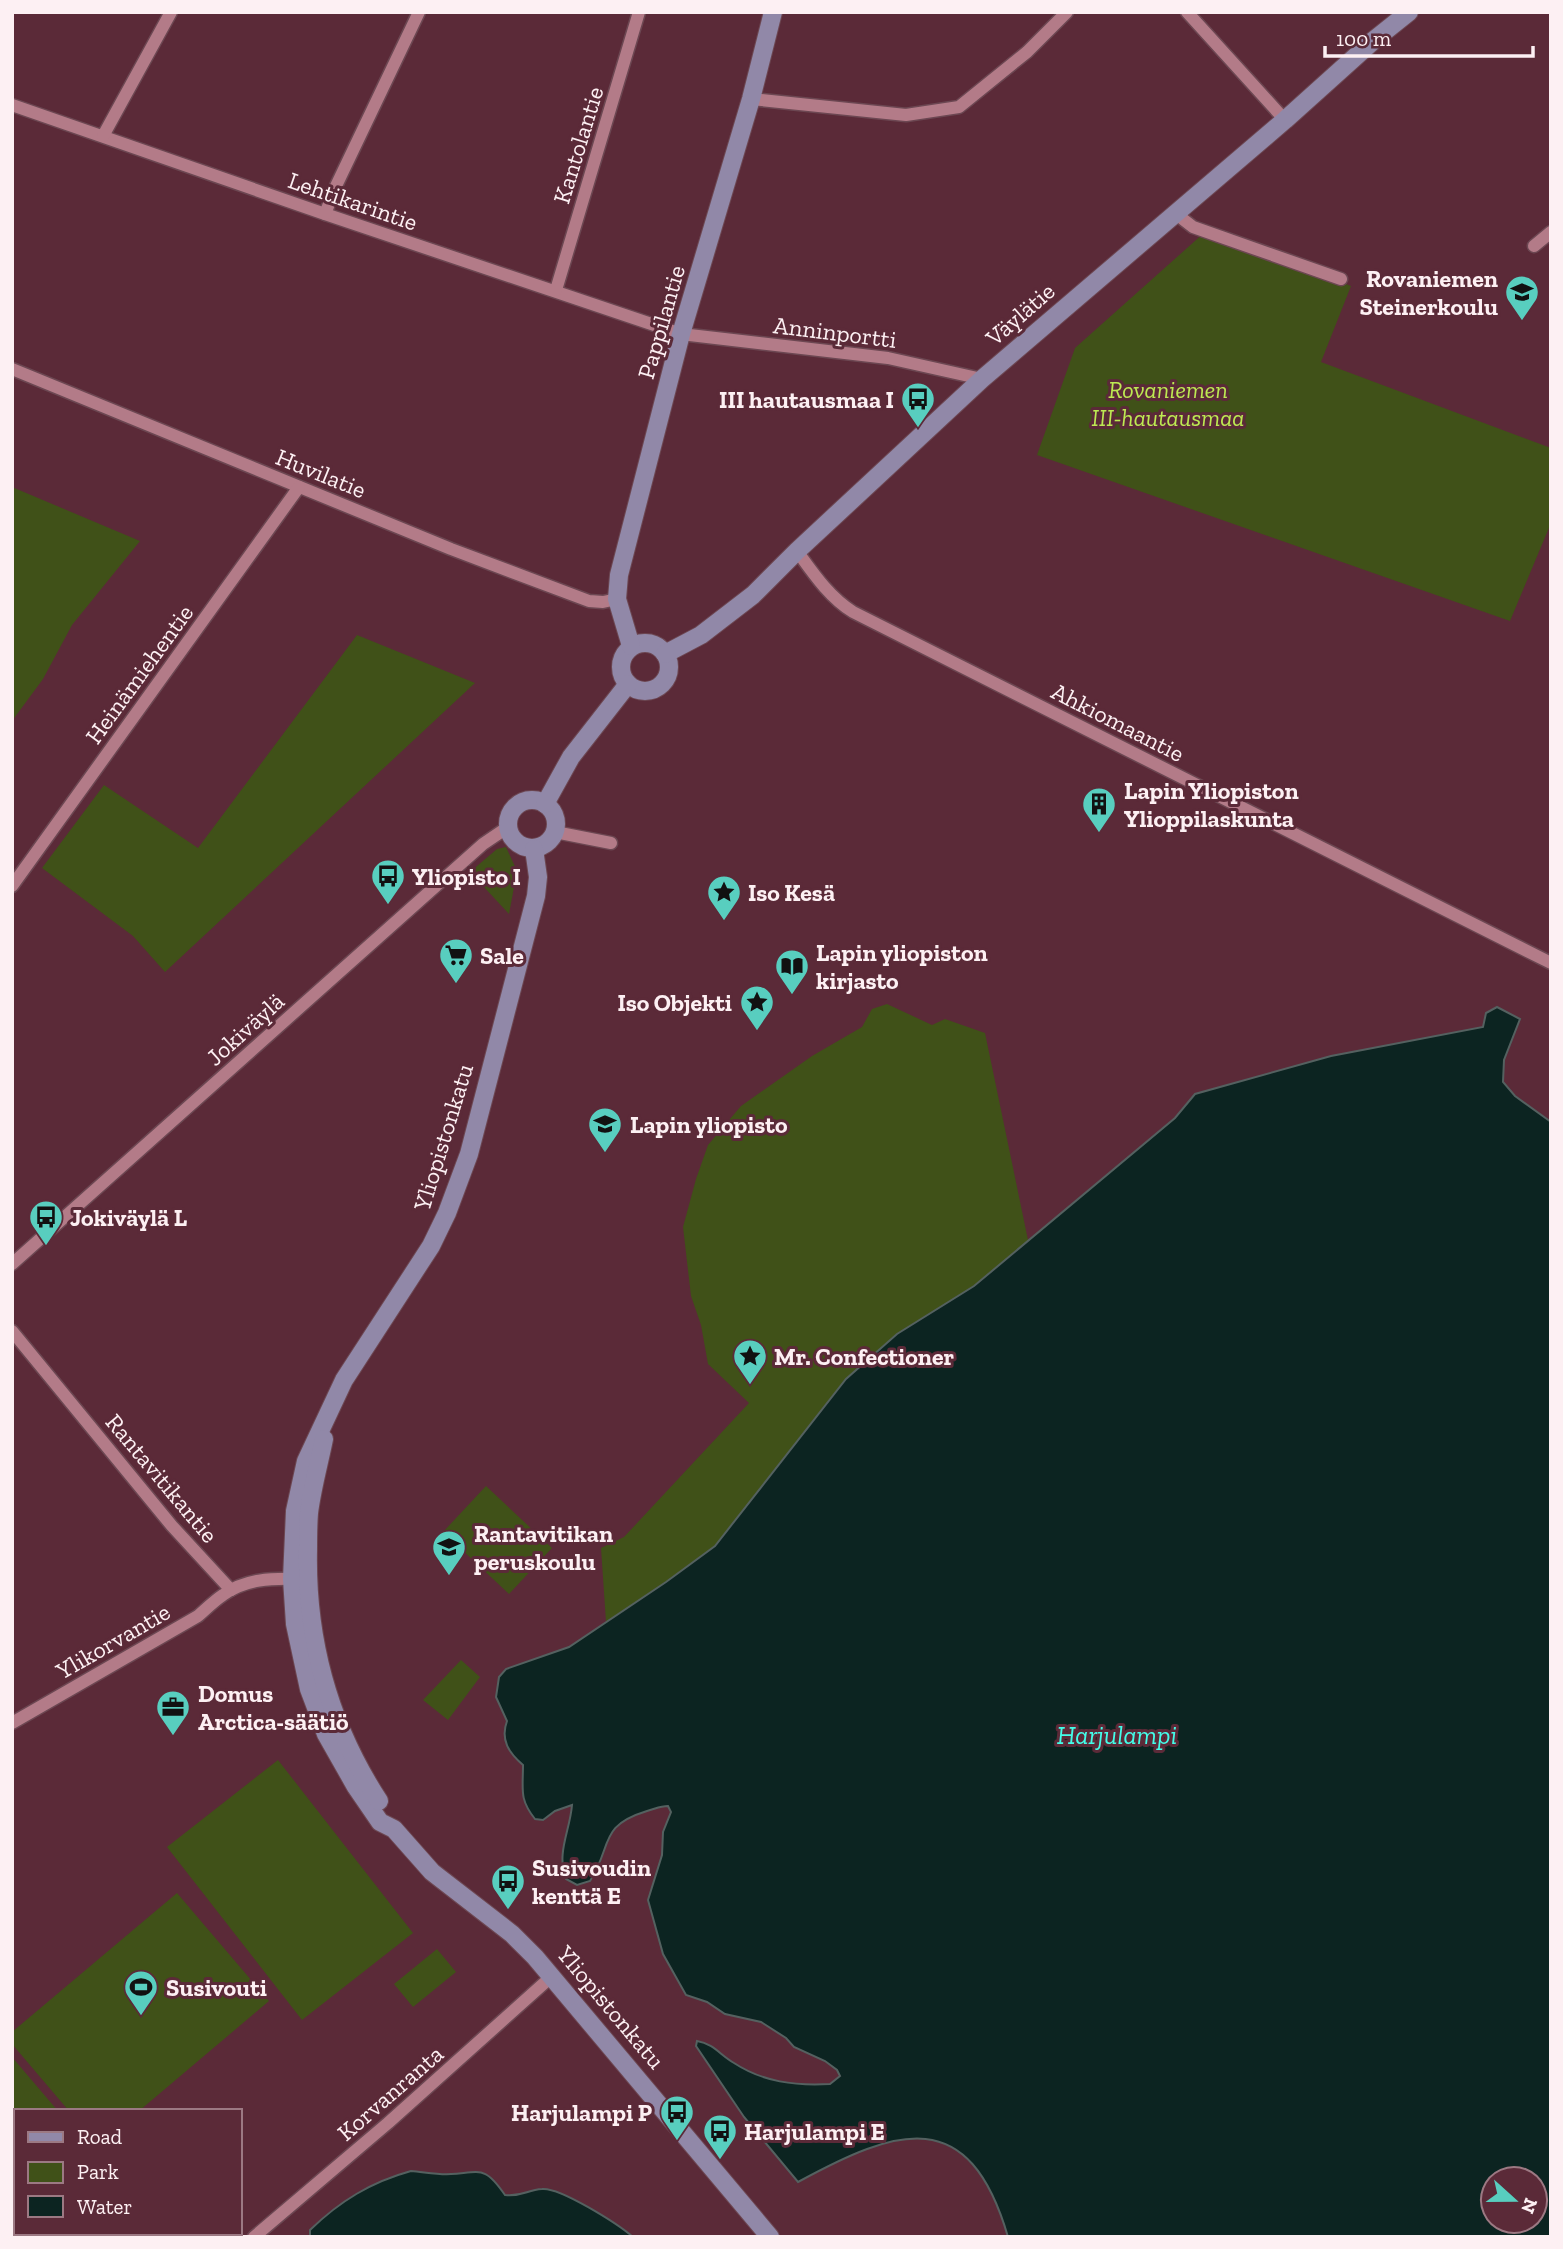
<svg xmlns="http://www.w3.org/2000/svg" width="1563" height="2249" font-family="'Zilla Slab',serif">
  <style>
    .green { fill: #405118 }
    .water { fill: #0c2421; stroke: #546160; stroke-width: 2; fill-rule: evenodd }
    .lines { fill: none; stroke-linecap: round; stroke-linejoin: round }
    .street-casing { stroke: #6c4752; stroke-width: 15 }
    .secondary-casing { stroke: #6c4752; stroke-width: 20 }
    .street { stroke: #b37b88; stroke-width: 12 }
    .secondary { stroke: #9188a8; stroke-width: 18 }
    .labels { text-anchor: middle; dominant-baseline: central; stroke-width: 6; stroke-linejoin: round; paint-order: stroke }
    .street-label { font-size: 24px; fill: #fdf0f3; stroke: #5b2a38 }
    .poi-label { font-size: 24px; font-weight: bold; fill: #fdf0f3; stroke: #5b2a38; text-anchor: start }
    .park-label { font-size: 24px; font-style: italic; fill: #bdea52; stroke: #5b2a38 }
    .water-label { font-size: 26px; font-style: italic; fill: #43fde9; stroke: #5b2a38 }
  </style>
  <rect width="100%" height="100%" fill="#5b2a38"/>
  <!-- green -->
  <g class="green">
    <polygon points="1205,232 1351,286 1321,362 1551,448 1551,523 1510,621 1037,455 1075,348"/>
    <polygon points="12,487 140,541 72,625 43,679 12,721"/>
    <polygon points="357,635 475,683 165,972 133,936 42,868 104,785 198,848"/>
    <polygon points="506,847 517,871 509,914 470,872 497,849"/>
    <polygon points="887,1004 932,1025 945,1019 985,1033 1028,1240 1175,1118 1195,1094 1331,1056 1483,1027 1281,1183 569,1647 606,1622 601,1548 624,1537 749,1403 708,1364 701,1325 691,1296 683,1227 696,1179 708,1145 741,1106 812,1056 862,1027 872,1009"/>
    <polygon points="486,1486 552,1548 509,1594 443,1532"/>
    <polygon points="461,1660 480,1677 448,1720 423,1700"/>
    <polygon points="278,1760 413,1933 302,2020 167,1847"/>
    <polygon points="177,1893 269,2001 139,2111 69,2111 12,2044 12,2032"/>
    <polygon points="437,1949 456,1972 413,2007 394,1984"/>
    <polygon points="12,2057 58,2111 16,2111 16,2233 12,2236"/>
  </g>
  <!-- water -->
  <g class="water">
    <path d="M1497,1007L1520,1019L1504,1060L1503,1082L1515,1096L1551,1122V2237H1008C969,2103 897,2128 798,2182L744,2117L696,2046L697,2041C714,2044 720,2055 734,2063C763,2082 795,2086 830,2084L840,2076L837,2070L825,2061L794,2047L786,2038L761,2022L725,2014L707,2002L686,1995L663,1954L648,1900L662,1855L663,1832L671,1812L668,1806C660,1806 655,1809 647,1811C598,1826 613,1845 590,1881L577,1885L566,1879C556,1853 570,1831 572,1805L555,1811L543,1820L535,1819C519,1799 523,1790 523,1765C509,1753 500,1740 507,1721L496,1697L499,1677L506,1669L569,1647L666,1582L715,1546L846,1379L897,1334L974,1286L1175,1118L1195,1094L1331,1056L1483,1027L1486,1013ZM1493,2179H1535V2221H1493Z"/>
    <path d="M411,2171C424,2172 439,2175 451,2174C482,2172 485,2166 505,2195C522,2197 527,2190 542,2189C560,2187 618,2224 633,2237H310V2230C340,2201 371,2182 411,2171Z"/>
  </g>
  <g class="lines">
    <!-- street casing -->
    <g class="street-casing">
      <g id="street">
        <polyline points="1187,12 1285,120"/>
        <polyline points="751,99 906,115 959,107 1027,52 1067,12"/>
        <polyline points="12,105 325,214 681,334 888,358 982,379"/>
        <polyline points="103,136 171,12"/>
        <polyline points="1175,213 1193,227 1341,279"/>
        <polyline points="325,214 336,186 419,12"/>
        <polyline points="1534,246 1551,232"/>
        <polyline points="556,290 639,12"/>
        <polyline points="12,369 451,549 589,601 603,602 617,599"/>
        <path d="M797,551C813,573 829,597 853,612L1551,963"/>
        <polyline points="555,832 611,843"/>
        <polyline points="12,886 299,487"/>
        <polyline points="12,1264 483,844 508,827"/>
        <polyline points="12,1331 172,1526 231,1590"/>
        <path d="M12,1723L198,1616C206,1609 214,1601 223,1595C245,1579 272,1578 298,1579"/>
        <polyline points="254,2237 388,2123 551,1977"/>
      </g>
    </g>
    <!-- secondary casing -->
    <g class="secondary-casing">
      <g id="secondary">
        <circle cx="645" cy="667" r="24"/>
        <polyline points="631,646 617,599 619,575 681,334 751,99 773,12"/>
        <polyline points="665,654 701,635 753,595 797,551 982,379 1285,120 1374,40 1409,12"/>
        <circle cx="532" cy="824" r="24"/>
        <polyline points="545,804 571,757 628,684"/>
        <polyline points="534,849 538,877 536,896 469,1154 447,1213 431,1246 344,1380 306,1461 295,1511 292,1579 295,1624 309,1689 326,1734 356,1787 380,1822 394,1829 432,1872 512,1934 535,1957 770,2237"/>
        <path d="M324,1439C319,1464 312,1488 309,1513C308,1525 308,1538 308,1550C306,1642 329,1724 379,1801"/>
      </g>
    </g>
    <!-- street -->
    <use href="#street" class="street"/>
    <!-- secondary -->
    <use href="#secondary" class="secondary"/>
  </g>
  <!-- icons -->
  <defs>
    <g id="school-pin" transform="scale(1.75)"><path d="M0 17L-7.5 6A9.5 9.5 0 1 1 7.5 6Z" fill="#58cebf" stroke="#5b2a38"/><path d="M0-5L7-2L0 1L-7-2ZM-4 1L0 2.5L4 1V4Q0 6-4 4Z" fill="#111"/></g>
    <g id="bus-pin" transform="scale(1.75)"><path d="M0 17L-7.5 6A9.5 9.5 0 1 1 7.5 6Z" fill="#58cebf" stroke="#5b2a38"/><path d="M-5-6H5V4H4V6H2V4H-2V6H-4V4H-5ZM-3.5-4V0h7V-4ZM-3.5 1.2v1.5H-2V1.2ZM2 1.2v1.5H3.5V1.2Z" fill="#111"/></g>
    <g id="building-pin" transform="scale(1.75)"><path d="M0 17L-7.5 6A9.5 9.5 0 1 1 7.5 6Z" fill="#58cebf" stroke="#5b2a38"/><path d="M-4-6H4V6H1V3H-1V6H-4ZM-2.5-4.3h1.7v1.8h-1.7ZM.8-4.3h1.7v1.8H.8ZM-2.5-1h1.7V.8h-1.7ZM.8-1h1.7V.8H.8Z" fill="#111"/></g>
    <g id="sight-pin" transform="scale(1.75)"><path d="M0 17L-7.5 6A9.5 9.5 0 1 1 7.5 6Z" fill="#58cebf" stroke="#5b2a38"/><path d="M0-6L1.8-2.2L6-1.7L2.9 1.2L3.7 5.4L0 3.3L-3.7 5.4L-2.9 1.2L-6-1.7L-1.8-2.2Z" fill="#111"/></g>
    <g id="supermarket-pin" transform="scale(1.75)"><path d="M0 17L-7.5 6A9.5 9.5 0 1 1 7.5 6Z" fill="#58cebf" stroke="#5b2a38"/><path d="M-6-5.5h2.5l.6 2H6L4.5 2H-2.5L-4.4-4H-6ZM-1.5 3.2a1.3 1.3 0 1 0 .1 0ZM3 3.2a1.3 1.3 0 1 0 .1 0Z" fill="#111"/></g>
    <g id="library-pin" transform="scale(1.75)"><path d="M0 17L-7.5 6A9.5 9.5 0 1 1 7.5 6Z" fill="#58cebf" stroke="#5b2a38"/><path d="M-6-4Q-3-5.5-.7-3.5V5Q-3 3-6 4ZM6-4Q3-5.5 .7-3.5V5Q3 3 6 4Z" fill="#111"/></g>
    <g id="university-pin" transform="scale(1.75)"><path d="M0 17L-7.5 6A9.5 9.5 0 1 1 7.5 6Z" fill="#58cebf" stroke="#5b2a38"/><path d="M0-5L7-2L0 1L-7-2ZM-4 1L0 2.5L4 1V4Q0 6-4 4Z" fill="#111"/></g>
    <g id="office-pin" transform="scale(1.75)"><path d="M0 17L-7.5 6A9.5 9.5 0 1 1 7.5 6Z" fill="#58cebf" stroke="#5b2a38"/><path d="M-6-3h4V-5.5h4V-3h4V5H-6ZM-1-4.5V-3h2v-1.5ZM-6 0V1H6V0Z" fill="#111"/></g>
    <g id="stadium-pin" transform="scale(1.75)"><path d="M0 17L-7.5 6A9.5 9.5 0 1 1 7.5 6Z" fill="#58cebf" stroke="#5b2a38"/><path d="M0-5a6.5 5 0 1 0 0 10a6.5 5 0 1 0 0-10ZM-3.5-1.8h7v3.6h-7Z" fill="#111"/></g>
  </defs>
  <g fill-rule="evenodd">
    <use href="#school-pin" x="1522" y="292"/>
    <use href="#bus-pin" x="918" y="399"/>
    <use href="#building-pin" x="1099" y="804"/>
    <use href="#bus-pin" x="388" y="876"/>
    <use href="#sight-pin" x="724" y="892"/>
    <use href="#supermarket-pin" x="456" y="955"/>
    <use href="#library-pin" x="792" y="966"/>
    <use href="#sight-pin" x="757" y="1002"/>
    <use href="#university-pin" x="605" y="1124"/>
    <use href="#bus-pin" x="46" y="1217"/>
    <use href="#sight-pin" x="750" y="1356"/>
    <use href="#school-pin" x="449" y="1547"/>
    <use href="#office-pin" x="173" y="1707"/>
    <use href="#bus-pin" x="508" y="1881"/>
    <use href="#stadium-pin" x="141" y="1987"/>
    <use href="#bus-pin" x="677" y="2112"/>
    <use href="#bus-pin" x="720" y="2131"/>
  </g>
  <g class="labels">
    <!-- street labels -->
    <g class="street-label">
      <text transform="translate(578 145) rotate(-73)">Kantolantie</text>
      <text transform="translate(353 201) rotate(19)">Lehtikarintie</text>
      <text transform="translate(1020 314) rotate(-41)">Väylätie</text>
      <text transform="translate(661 322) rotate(-74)">Pappilantie</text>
      <text transform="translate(835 332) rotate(7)">Anninportti</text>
      <text transform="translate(321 473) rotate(22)">Huvilatie</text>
      <text transform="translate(139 674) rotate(-54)">Heinämiehentie</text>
      <text transform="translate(1118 722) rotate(27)">Ahkiomaantie</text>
      <text transform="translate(245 1029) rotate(-42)">Jokiväylä</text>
      <text transform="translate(443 1137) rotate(-73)">Yliopistonkatu</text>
      <text transform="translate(162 1478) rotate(50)">Rantavitikantie</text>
      <text transform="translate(113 1641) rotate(-30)">Ylikorvantie</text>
      <text transform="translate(611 2007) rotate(50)">Yliopistonkatu</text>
      <text transform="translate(390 2093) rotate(-41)">Korvanranta</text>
    </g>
    <!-- poi labels -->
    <g class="poi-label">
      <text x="1498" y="278" text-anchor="end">Rovaniemen<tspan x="1498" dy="28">Steinerkoulu</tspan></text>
      <text x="894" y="399" text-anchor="end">III hautausmaa I</text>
      <text x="1124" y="790">Lapin Yliopiston<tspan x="1124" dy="28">Ylioppilaskunta</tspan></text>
      <text x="412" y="876">Yliopisto I</text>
      <text x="748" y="892">Iso Kesä</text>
      <text x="816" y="952">Lapin yliopiston<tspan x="816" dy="28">kirjasto</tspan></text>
      <text x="480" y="955">Sale</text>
      <text x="732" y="1002" text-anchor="end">Iso Objekti</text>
      <text x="630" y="1124">Lapin yliopisto</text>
      <text x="70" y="1217">Jokiväylä L</text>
      <text x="774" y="1356">Mr. Confectioner</text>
      <text x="474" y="1533">Rantavitikan<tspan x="474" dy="28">peruskoulu</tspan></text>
      <text x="198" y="1693">Domus<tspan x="198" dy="28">Arctica-säätiö</tspan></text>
      <text x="532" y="1867">Susivoudin<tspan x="532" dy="28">kenttä E</tspan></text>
      <text x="166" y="1987">Susivouti</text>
      <text x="652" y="2112" text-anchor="end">Harjulampi P</text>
      <text x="744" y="2131">Harjulampi E</text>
    </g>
    <!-- park labels -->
    <g class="park-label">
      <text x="1168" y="389">Rovaniemen<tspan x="1168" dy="28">III-hautausmaa</tspan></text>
    </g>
    <!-- water labels -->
    <g class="water-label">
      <text x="1117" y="1735">Harjulampi</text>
    </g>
  </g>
  <!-- border -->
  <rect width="1563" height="2249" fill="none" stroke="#fdf0f3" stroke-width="28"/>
  <!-- legend -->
  <rect x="14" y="2109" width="228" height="126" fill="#5b2a38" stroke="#9c7983" stroke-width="2"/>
  <rect x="28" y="2132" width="35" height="10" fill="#9188a8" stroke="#9c7983" stroke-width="2"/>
  <text x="77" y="2144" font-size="21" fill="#fdf0f3">Road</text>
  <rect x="28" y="2162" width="35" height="21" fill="#405118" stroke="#9c7983" stroke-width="2"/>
  <text x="77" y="2179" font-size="21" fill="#fdf0f3">Park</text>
  <rect x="28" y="2196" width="35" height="21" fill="#0c2421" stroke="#9c7983" stroke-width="2"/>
  <text x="77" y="2214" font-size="21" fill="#fdf0f3">Water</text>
  <!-- north arrow -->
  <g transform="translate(1514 2200) rotate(111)"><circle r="33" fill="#5b2a38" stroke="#9c7983" stroke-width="2"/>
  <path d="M0-5L12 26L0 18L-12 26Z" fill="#58cebf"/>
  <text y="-10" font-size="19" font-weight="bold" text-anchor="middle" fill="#fdf0f3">N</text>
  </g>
  <!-- scale -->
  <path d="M1325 46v10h208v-10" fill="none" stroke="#fdf0f3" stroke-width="3.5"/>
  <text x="1336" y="46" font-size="21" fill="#fdf0f3" stroke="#5b2a38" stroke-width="5" paint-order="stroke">100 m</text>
</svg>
